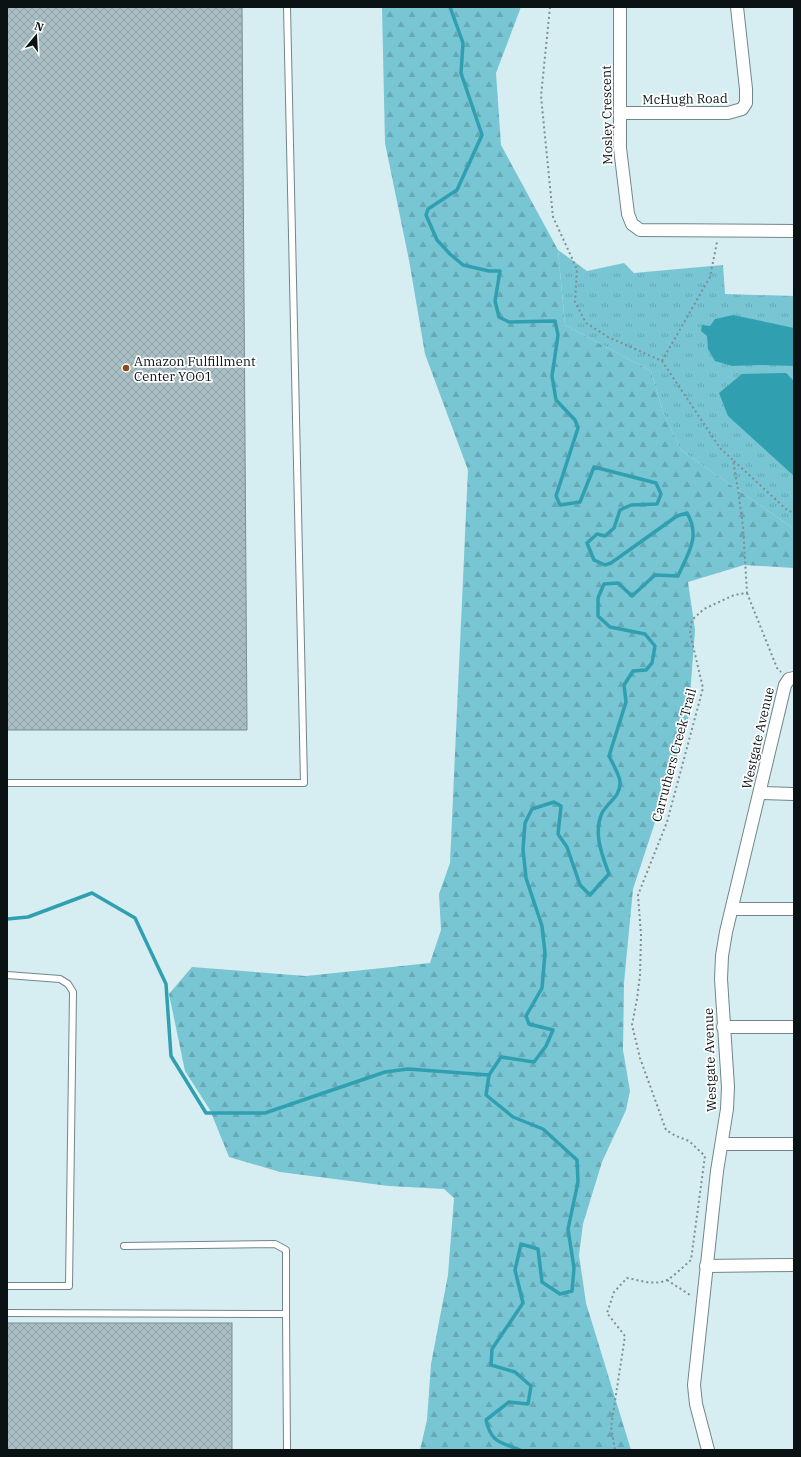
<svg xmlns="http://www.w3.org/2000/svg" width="801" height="1457" font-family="'IBM Plex Serif',serif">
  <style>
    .forest { fill: url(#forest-firs) }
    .park { fill: url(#park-tufts) }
    .water { fill: #30a0b1 }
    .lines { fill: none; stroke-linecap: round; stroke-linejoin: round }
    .stream { stroke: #30a0b1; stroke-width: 3.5 }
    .building { fill: url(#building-cross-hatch); stroke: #7a8f93 }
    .lane-casing { stroke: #718689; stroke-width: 8 }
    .street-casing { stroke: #718689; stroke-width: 14 }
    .path { stroke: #7e8e92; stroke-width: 2; stroke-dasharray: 2 3; stroke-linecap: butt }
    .lane { stroke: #fff; stroke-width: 6 }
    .street { stroke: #fff; stroke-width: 12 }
    .poi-dot { fill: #8d4a19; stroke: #fff; stroke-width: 1.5 }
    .labels { text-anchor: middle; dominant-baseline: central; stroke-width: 3.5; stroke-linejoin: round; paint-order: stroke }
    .street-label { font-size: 13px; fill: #0a1214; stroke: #fff }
    .poi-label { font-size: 13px; fill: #0a1214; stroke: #fff; text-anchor: start }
  </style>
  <defs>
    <pattern id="forest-firs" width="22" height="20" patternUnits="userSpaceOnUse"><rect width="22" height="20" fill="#78c5d3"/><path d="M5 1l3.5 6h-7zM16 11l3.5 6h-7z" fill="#66a8b4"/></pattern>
    <pattern id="park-tufts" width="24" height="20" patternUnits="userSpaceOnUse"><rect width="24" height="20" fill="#78c5d3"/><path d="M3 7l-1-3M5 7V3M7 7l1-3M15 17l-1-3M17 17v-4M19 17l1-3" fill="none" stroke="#66a8b4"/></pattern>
    <pattern id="building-cross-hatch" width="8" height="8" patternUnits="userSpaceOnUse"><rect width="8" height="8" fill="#a8bec3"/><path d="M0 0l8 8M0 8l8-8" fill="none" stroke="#8fa2a7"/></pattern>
  </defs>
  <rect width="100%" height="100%" fill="#d6edf2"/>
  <!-- forest -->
  <polygon class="forest" points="382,7 521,7 496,73 501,145 558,250 565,325 651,371 663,412 681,450 794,529 794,568 744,565 688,582 695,630 688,722 633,889 624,983 623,1050 630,1091 626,1110 602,1162 583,1224 579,1255 586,1303 631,1450 420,1450 427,1420 431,1364 448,1275 454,1198 444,1189 389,1186 280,1172 229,1157 210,1110 185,1071 169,994 192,967 306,976 430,963 441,930 439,894 450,863 468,470 425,354 409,260 385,143"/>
  <!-- park -->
  <polygon class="park" points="558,250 587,271 624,263 634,273 723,265 725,294 794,296 794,529 681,450 663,412 651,371 565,325"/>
  <!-- water -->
  <g class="water">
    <polygon points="733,315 794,328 794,366 762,365 732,366 715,361 708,349 707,336 701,331 702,325 710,326 715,319"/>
    <polygon points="786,373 794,381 794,476 728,416 719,393 742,374"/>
  </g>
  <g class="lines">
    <!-- stream -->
    <g class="stream">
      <path d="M450,7L463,43L461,73L482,135L457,190L428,209L426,215L437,240L450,254L463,265L489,271H500L495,301L499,317L509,322L555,321L558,335L552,376L556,400L575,420L578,428L556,496L560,505L580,502L594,467L656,483L661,494L657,504L631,505L620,510L614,528L605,536L597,534L587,543L594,560L605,565L611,563L677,516L687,513C701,537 688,553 678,576L655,575L632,596L618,583L604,584L598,598V616L610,627L645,634L655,646L652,663L646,670L633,671L624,685L626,702L609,756C612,762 620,776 620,782C621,796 608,802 602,813C593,833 602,855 609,874L590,895L580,885L567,847L558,834L561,806L554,802L532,809L525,823L523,849L526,878L542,926L545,953L542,988L526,1016L529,1024L553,1030L546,1046L534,1062L501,1057L489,1075L486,1095L513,1117L543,1129L577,1160L578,1182L568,1229L574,1268L572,1291L560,1294L542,1282L538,1249L521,1244L515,1270L523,1303L492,1349L491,1365L515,1372L531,1386L528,1404L509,1402L486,1420C491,1443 501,1442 520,1450"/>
      <polyline points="7,919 28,917 92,893 135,918 166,984 171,1056 206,1113 265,1113 385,1072 408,1069 489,1075"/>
    </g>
  </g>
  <!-- building -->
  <g class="building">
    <polygon points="7,7 242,7 247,730 7,730"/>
    <rect x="7" y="1323" width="225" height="127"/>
  </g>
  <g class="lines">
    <!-- lane casing -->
    <g class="lane-casing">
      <g id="lane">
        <polyline points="7,783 304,783 287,7"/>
        <polyline points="7,975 60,979 68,984 73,992 69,1286 7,1286"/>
        <polyline points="124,1246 275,1244 286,1250 286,1314"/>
        <polyline points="7,1313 286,1314 287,1450"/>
      </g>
    </g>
    <!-- street casing -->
    <g class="street-casing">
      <g id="street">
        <polyline points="620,7 620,148 628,214 632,224 640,230 794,231"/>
        <polyline points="620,113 728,113 742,109 746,103 746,89 737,7"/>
        <polyline points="760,793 794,794"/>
        <polyline points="732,909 794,909"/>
        <polyline points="723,1027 794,1027"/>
        <polyline points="723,1144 794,1144"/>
        <polyline points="706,1266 794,1265"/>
        <polyline points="708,1450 696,1404 694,1385 717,1171 727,1109 728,1087 721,979 722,956 726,932 785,685 789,679 794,678"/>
      </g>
    </g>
    <!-- path -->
    <g class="path">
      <path d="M550,7L541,96L553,217L577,269L575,302L586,323L608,337L662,361L720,448L733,460L738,490L743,526L747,593L734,595L704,609L692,620L690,633L703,688L667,822L638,895L641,935L640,975L637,999L632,1025L640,1058L666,1130L676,1136L689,1141L705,1156L691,1260C684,1266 674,1276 667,1280C654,1286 639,1280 627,1278L614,1292L607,1313L625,1336L611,1427L615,1450"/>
      <polyline points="662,361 710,277 717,242"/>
      <polyline points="734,461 787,510 794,513"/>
      <polyline points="747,593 777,668 781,672"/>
      <polyline points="667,1280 690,1295"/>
    </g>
    <!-- lane -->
    <use href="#lane" class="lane"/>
    <!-- street -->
    <use href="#street" class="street"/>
  </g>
  <!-- markers -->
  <circle class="poi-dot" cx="126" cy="368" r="4"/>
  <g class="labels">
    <!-- street labels -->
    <g class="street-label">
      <text transform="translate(685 99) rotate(-1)">McHugh Road</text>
      <text transform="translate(607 115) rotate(-91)">Mosley Crescent</text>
      <text transform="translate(758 738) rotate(-77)">Westgate Avenue</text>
      <text transform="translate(674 755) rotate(-75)">Carruthers Creek Trail</text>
      <text transform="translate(710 1060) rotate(-92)">Westgate Avenue</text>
    </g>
    <!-- poi labels -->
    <g class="poi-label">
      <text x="134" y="361">Amazon Fulfillment<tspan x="134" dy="15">Center YOO1</tspan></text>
    </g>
  </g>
  <!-- border -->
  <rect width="801" height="1457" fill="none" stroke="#0a1214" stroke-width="16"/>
  <!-- north arrow -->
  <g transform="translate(36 36) rotate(18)" stroke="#ffffff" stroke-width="3" paint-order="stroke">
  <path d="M0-3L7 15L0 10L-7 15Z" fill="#0a1214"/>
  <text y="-6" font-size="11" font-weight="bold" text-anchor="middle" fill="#0a1214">N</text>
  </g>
</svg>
